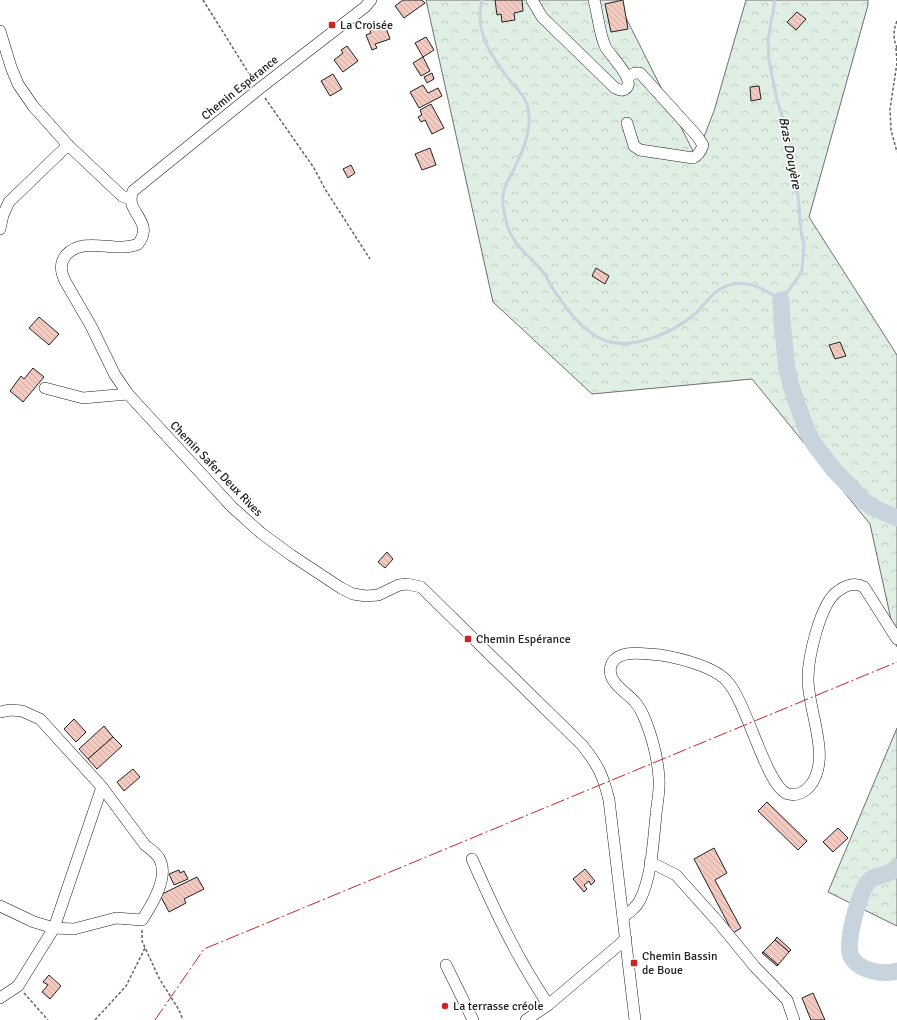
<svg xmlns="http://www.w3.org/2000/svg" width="897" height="1020" font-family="Signika,sans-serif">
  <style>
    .forest { fill: url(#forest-crowns); stroke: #6f6f6f }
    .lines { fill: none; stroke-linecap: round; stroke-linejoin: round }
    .stream { stroke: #c7d3dd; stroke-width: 3 }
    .river { stroke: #c7d3dd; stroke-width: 17 }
    .building { fill: url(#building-back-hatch); stroke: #222 }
    .minor-casing { stroke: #222; stroke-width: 12 }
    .path { stroke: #646464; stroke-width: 1.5; stroke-dasharray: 3 2; stroke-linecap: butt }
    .minor { stroke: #fff; stroke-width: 11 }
    .power { stroke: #c62828; stroke-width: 1; stroke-dasharray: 14 3 2 3; stroke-linecap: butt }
    .poi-dot { fill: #c62828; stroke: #fff; stroke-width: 1.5 }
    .labels { text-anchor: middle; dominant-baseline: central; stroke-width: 3; stroke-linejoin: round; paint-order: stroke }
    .poi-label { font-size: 12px; fill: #222; stroke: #fff; text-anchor: start }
    .street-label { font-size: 12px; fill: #222; stroke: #fff }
    .water-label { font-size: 13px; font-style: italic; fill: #222; stroke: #fff }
  </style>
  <defs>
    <pattern id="forest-crowns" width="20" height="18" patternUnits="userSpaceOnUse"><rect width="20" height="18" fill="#e0efe3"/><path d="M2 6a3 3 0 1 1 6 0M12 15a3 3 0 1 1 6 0" fill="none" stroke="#c0cdc2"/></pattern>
    <pattern id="building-back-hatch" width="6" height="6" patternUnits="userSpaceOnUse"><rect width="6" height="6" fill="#f3c9c0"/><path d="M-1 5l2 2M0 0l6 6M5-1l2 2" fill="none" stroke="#d0aca5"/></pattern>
  </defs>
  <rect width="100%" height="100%" fill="#fff"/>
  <!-- forest -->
  <g class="forest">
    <polygon points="426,0 617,0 696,157 714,111 746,0 868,0 868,5 809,217 897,355 897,647 870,524 752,379 592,394 493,302"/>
    <polygon points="897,728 897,926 828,892"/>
  </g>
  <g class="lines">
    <!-- stream -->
    <path class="stream" d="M482,0C474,33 492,57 511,82C517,88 524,96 527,104C534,127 523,151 513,171C509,179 504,186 503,196C502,201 503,206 504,211C508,243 525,251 544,273C547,278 550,284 553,289C566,308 583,333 606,341C635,350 674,332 696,313C704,305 712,293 722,288C744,277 763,288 781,300L795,282L802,270L804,245L801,232L798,195L792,179L794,160L790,141L777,100L769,60L768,40L775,0"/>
    <!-- river -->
    <g class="river">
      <polyline points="781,300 782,322 787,369 792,389 807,431 814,444 834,470 863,500 872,507 897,518"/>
      <path d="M897,867C889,877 874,874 868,882C859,894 845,942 851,956C858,971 883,975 897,971"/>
    </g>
  </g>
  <!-- building -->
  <g class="building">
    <polygon points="403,0 422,0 425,3 404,18 395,6"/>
    <polygon points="495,0 522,0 523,11 514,13 515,20 502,22 501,14 497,15"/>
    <polygon points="623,0 628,29 611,32 605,4"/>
    <polygon points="797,12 806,19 796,30 787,22"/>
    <polygon points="378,22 380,27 385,25 390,39 375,44 377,48 372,50 366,35 371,33 368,26"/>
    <polygon points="426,37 434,50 423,57 415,43"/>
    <polygon points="347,46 358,61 343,72 334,60 343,53 341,50"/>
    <polygon points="423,57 430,71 421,76 413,63"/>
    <polygon points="432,73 434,79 427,83 424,77"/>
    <polygon points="333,74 342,89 330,96 321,81"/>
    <polygon points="423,85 428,93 438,88 442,96 419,108 410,92"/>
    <polygon points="759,86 761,99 751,101 750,87"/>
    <polygon points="431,104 444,128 432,134 425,120 421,122 418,117 422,115 420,110"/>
    <polygon points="430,148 436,165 422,170 415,154"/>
    <polygon points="351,165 355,173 348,178 343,169"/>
    <polygon points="596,268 609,276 605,284 592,276"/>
    <polygon points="39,317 59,334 49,345 29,328"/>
    <polygon points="840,342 846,356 835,359 829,345"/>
    <polygon points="33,368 44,377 23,402 10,391 21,376 24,379"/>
    <polygon points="387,552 393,559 385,568 378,562"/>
    <polygon points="74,719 86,732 76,742 64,729"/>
    <polygon points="104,726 113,737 88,759 79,749"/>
    <polygon points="113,737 122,746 97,769 88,759"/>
    <polygon points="133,769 140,777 124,791 117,782"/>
    <polygon points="767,802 807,841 798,850 758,811"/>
    <polygon points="838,828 848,838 833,852 823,842"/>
    <polygon points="714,848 727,873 715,880 741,928 733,933 694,859"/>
    <polygon points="585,869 595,881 591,885 589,881 584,885 587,889 584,892 573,879"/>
    <polygon points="179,870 180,873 184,871 188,879 174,885 169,874"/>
    <polygon points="197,877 204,889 184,899 186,903 169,912 160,895"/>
    <polygon points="777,937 791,950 789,952 775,940"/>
    <polygon points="775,940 789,952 778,965 763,952"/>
    <polygon points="763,952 778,965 777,966 762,953"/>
    <polygon points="49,975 61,986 50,999 42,992 48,985 43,982"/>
    <polygon points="813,993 825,1020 811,1020 802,998"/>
  </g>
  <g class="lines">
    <!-- minor casing -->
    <g class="minor-casing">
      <g id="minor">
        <path d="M371,0L365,7L259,89L133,191C123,212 156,221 138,244C116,254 85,235 66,255C59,264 61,272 65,281L91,326L115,375L128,394L232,507L261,533L291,555L341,588L353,594L366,596L378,595L399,585L407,584L421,587L582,745C598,765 603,775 609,800L635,1020"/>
        <path d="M532,0L542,17L615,88C618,89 620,91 623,90C641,84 608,54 605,46C599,32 598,15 594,0"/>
        <polyline points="0,31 11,67 18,84 33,106 68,145 122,196 130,199"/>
        <path d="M627,123L634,146L640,150L693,158C699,155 701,151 703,145L697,136L640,73H635L627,77"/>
        <polyline points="0,229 3,215 9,202 68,145"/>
        <polyline points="45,388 83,398 128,394"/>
        <path d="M0,712L10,710L22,711L40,719L102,787L145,845C150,849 155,852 159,858C170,876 152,905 142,920L116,918L74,929L54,928L34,922L0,906"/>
        <path d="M472,859C487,893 502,927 521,960C529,975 539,990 548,1005"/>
        <polyline points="650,862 676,875 719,923 755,967 787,1000 794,1020"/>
        <path d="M623,917C630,912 636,908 640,900C652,876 653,842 656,815C657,803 660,791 659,779C658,760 653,740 646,722C643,714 640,707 634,701C625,691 604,680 612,663C619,651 637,653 649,654C670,655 711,665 726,680C747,701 766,787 788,794C796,796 803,793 809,787C833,760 808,712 808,679C808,658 820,603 838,591C846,585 855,582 864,587L897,639"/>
        <polyline points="446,965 473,1020"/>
        <polyline points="0,998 18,986 54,928 102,787"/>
        <polyline points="526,1020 548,1005 626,939"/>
      </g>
    </g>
    <!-- path -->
    <g class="path">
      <polyline points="203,0 253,80"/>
      <path d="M897,21C893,31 893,38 897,48"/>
      <polyline points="896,48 897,62"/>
      <polyline points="897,63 890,109 891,130 897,152"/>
      <polyline points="265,98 314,168 325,189 370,259"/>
      <polyline points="142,930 142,941 159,978 179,1010 183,1020"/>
      <polyline points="24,993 48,1020"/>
      <polyline points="95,1020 126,986 145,948"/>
    </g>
    <!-- minor -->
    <use href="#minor" class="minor"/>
    <!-- power -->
    <polyline class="power" points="155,1020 204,949 897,662"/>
  </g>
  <!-- markers -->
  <g class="poi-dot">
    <rect x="328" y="21" width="8" height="8" rx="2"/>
    <rect x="464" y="635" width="8" height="8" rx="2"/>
    <rect x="630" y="959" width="8" height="8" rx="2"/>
    <circle cx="445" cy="1006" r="4"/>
  </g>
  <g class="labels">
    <!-- poi labels -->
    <g class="poi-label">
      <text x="340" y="25">La Croisée</text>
      <text x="476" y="639">Chemin Espérance</text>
      <text x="642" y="956">Chemin Bassin<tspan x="642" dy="14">de Boue</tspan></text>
      <text x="453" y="1006">La terrasse créole</text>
    </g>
    <!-- street labels -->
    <g class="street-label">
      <text transform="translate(240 88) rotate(-39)">Chemin Espérance</text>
      <text transform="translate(216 469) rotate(46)">Chemin Safer Deux Rives</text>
    </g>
    <!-- water labels -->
    <g class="water-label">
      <text transform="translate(790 153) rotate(79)">Bras Douyère</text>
    </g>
  </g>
</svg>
